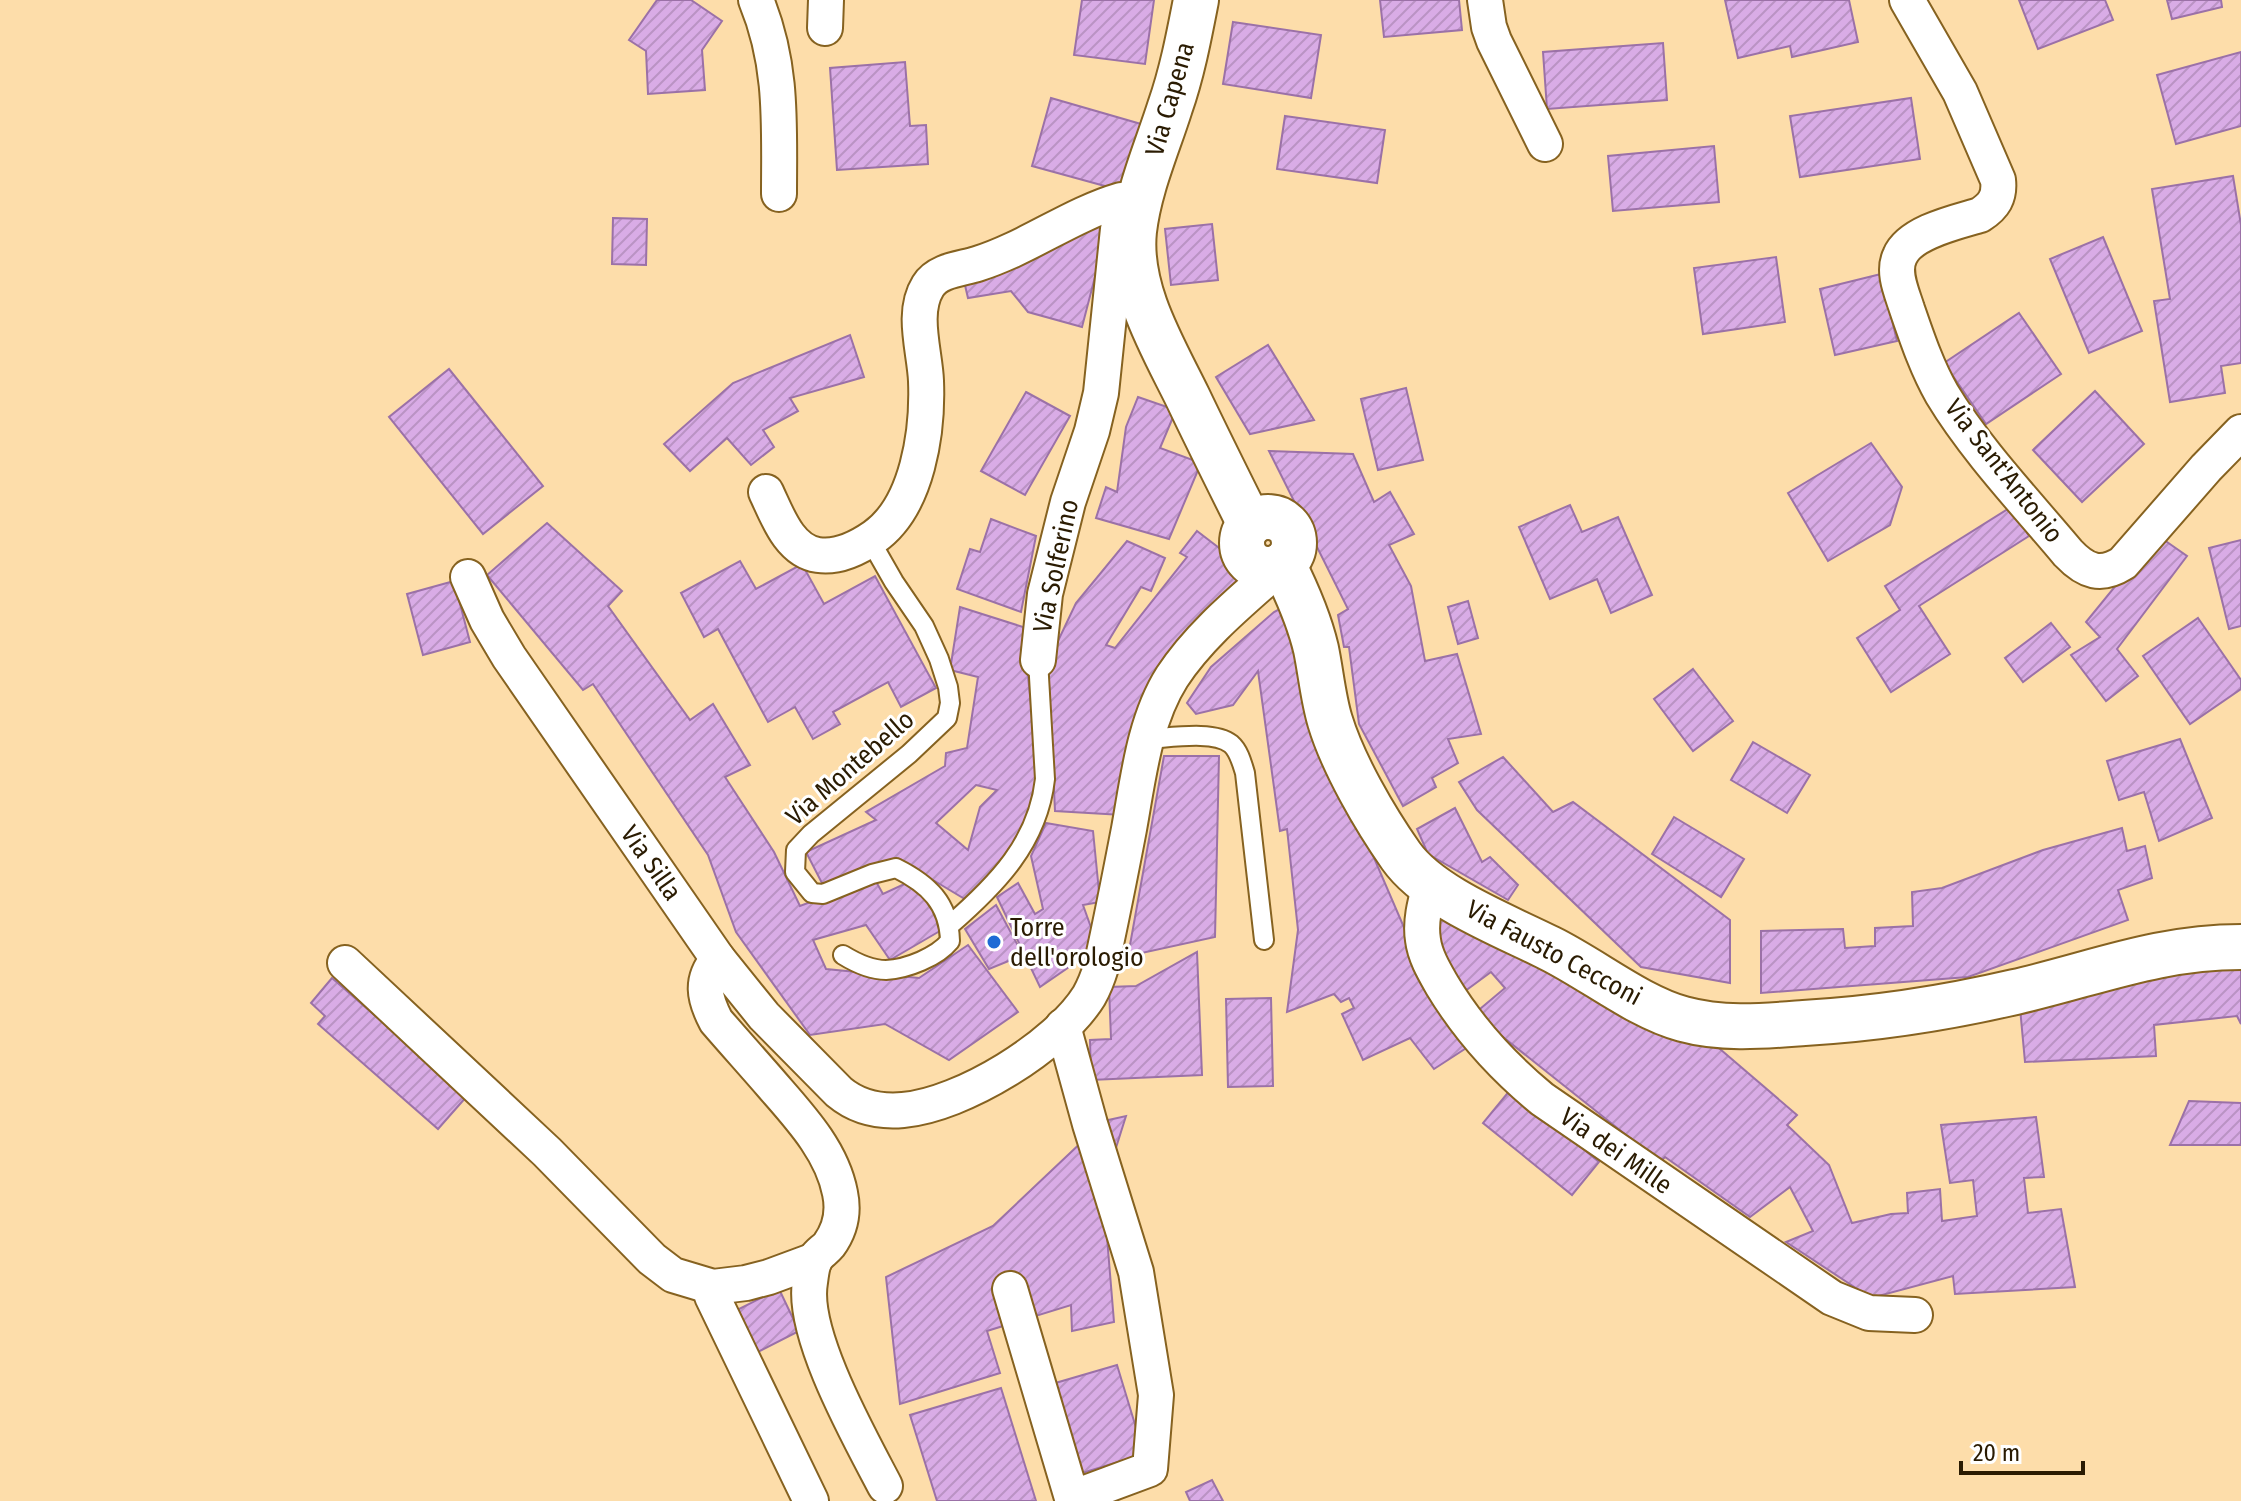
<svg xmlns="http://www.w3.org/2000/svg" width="2241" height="1501" font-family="'Fira Sans Condensed',sans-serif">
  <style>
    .building { fill: url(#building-hatch); stroke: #9b71a7; stroke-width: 2; fill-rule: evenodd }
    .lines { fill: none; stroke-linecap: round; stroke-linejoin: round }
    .lane-casing { stroke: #866220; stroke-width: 22 }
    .street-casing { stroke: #866220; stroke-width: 38 }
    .secondary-casing { stroke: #866220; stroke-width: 48 }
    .lane { stroke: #fff; stroke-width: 18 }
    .street { stroke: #fff; stroke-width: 34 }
    .secondary { stroke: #fff; stroke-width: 44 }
    .poi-dot { fill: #1e6ad5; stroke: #fff; stroke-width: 3 }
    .labels { text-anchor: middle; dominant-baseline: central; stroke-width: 6; stroke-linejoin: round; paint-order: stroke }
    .street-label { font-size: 26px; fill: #2a1b02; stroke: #fff }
    .poi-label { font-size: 26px; fill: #2a1b02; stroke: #fff; text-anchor: start }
  </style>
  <defs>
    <pattern id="building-hatch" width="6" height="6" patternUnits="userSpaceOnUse" patternTransform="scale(2)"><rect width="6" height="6" fill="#d9ace6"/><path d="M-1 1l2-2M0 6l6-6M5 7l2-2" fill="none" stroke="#ba93c4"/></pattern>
  </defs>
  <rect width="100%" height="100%" fill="#fdddaa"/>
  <!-- building -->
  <g class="building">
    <polygon points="657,0 691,0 722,21 702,50 705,90 648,94 646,51 629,40"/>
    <polygon points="1082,0 1154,0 1145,64 1074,55"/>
    <polygon points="1380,0 1459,0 1462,30 1384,37"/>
    <polygon points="1725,0 1849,0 1858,42 1792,57 1790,46 1738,58"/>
    <polygon points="2019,0 2105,0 2113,20 2038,49"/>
    <polygon points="2167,0 2221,0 2222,7 2172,19"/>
    <polygon points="1233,22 1321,35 1311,98 1223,84"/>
    <polygon points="1663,43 1667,100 1547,109 1543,52"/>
    <polygon points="2241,52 2241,126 2176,144 2157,75"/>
    <polygon points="905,62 910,126 926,125 928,164 837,170 830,68"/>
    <polygon points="1051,98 1141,124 1123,191 1032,166"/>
    <polygon points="1911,98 1920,159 1800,177 1790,116"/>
    <polygon points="1285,116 1385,130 1377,183 1277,169"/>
    <polygon points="1714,146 1719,202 1613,211 1608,156"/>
    <polygon points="2233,176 2241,225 2241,363 2221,366 2225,393 2170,402 2154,301 2170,299 2152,189"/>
    <polygon points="1099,216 1109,223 1082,327 1028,312 1011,291 968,298 964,281"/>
    <polygon points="613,218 647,219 646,265 612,264"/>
    <polygon points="1212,224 1218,280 1171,285 1165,229"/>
    <polygon points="2103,237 2142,331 2089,353 2050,259"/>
    <polygon points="1776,257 1785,322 1703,334 1694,268"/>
    <polygon points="1881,274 1897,341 1835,355 1820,289"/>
    <polygon points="2019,313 2061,374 1986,424 1944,363"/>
    <polygon points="850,335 864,377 790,398 798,411 763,430 774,447 751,465 727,438 690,471 664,444 733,383"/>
    <polygon points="1268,345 1314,420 1250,434 1216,377"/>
    <polygon points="449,369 543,486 483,534 389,417"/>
    <polygon points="1406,388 1423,460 1378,470 1361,399"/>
    <polygon points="2095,391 2144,444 2082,502 2033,450"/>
    <polygon points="1026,392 1070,416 1025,495 981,471"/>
    <polygon points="1138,397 1176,410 1160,448 1201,463 1169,539 1096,518 1106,487 1117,492 1126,427"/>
    <polygon points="1871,443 1902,487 1890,525 1828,561 1788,493"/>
    <polygon points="1269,451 1353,454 1374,502 1390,492 1414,534 1389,545 1411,586 1425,661 1457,654 1481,734 1448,739 1458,763 1432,778 1436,787 1403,806 1359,724 1349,647 1344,647 1338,615 1348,609"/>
    <polygon points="1570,505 1582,532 1618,517 1652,595 1611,613 1597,579 1550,599 1519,527"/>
    <polygon points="2011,507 2029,536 1919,606 1950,654 1891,692 1857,638 1900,610 1885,586"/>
    <polygon points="991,519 1036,536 1021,612 957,589 970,549 980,552"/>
    <polygon points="547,523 622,591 608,606 690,720 713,704 750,765 725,777 774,852 800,906 874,878 883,894 913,880 945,928 890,960 866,925 813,940 826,969 919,978 968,945 1018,1012 949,1060 885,1024 810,1035 736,932 708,855 593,684 583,690 487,575"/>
    <polygon points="1197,531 1253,574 1144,711 1122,815 1055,811 1048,662 1076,603 1127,541 1165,558 1151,591 1141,587 1106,645 1115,648 1187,557 1180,553"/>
    <polygon points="2157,535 2187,556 2117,649 2138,676 2106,701 2071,655 2100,637 2086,622"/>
    <polygon points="2241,540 2241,626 2229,629 2209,548"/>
    <polygon points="740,561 756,589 802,564 824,604 875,576 936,688 901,707 888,682 833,712 840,724 813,739 795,707 768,722 718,629 704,637 681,593"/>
    <polygon points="454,581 470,642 423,655 407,594"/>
    <polygon points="1468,601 1478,638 1458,644 1448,607"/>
    <polygon points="1289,604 1340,779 1418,960 1471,1045 1434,1069 1410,1038 1363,1060 1342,1014 1354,1008 1349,998 1341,1002 1334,994 1287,1012 1298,930 1287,829 1280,831 1258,671 1233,705 1196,714 1187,703 1211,667 1274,612"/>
    <path d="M960,607L1023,627L1039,784L1021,839L968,901L898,859L825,889L806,852L876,820L866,812L945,766L946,753L967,748L978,677L950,670ZM976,785L997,790L980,807L968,850L936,823Z"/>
    <polygon points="2198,618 2241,680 2241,689 2190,724 2143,656"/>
    <polygon points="2051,623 2070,647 2023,682 2005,658"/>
    <polygon points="1693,669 1733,721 1693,751 1654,699"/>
    <polygon points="2180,739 2212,818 2159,841 2144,792 2119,800 2107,761"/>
    <polygon points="1753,742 1810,775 1787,813 1731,780"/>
    <polygon points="1164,756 1219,756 1215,937 1128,956"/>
    <polygon points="1503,757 1553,812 1573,802 1730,920 1730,983 1641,967 1477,810 1459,782"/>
    <polygon points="1455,808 1482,862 1490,857 1518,885 1508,900 1428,854 1417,829"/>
    <polygon points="1674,817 1744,859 1721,897 1652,854"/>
    <polygon points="1046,823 1093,831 1100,902 1083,905 1098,947 1040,987 997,897 1018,883 1035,914 1043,909 1031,856"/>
    <polygon points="2122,828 2127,851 2145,846 2152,878 2118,890 2128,920 1968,977 1761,993 1761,931 1843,929 1845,948 1875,946 1875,928 1913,926 1912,892 1942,888 2043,850"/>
    <polygon points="996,905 1023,955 989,969 965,929"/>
    <polygon points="1454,909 1699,1031 1797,1115 1787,1125 1829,1165 1852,1223 1891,1214 1908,1213 1907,1193 1940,1189 1942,1221 1977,1216 1973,1180 1950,1183 1941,1125 2036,1117 2044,1177 2024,1178 2028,1213 2061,1209 2075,1287 1955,1294 1953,1276 1871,1298 1786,1242 1813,1231 1790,1187 1750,1217 1665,1157 1660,1162 1474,1014 1505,988 1491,972 1461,994 1429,940 1433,924"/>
    <polygon points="1197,952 1202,1075 1091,1080 1090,1040 1111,1039 1109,987 1136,986"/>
    <polygon points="2219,966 2241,967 2241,1024 2237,1016 2154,1025 2156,1056 2025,1062 2019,997"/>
    <polygon points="332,978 467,1096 438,1129 318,1024 325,1016 311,1003"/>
    <polygon points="1271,998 1273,1086 1228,1087 1226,999"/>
    <polygon points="1511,1089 1599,1162 1572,1195 1483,1123"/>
    <polygon points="2189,1101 2241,1103 2241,1145 2170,1145"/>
    <polygon points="1126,1116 1103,1189 1114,1322 1072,1331 1071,1305 987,1331 1000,1373 900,1404 886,1277 993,1226 1104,1121"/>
    <polygon points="779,1289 799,1331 754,1354 733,1312"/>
    <polygon points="1117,1365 1144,1454 1079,1474 1052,1384"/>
    <polygon points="1001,1388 1036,1501 937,1501 910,1415"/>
    <polygon points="1212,1480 1223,1501 1190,1501 1186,1492"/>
  </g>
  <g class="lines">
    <!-- lane casing -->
    <g class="lane-casing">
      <g id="lane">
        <path d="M1147,739C1169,738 1214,730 1231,744C1239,751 1242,763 1245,773L1264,940"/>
        <path d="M950,925C996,885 1038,843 1045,779L1038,660"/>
        <path d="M843,955C856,963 870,970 886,970C907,969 937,957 950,941C949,903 928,884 896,868L872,874L823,894L812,893L795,872L796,850L811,834L909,754L947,718L950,703L948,687L939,659L924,626L894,582L870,540"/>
      </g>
    </g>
    <!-- street casing -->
    <g class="street-casing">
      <g id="street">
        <path d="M756,0C783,65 779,125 779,194"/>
        <polyline points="1485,0 1489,27 1494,41 1545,144"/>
        <path d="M1907,0L1960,92L1998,180C2000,197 1994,206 1980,215C1957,222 1910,232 1900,256C1892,272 1902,293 1907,309C1917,338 1927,368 1942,394C1975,449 2027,504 2068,553C2086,572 2101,577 2123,563L2206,468L2241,432"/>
        <polyline points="825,28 826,0"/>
        <path d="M766,492C777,515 789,551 818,555C837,558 858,548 874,537C918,506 928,431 926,381C925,352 911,313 928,286C938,270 961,269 977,264C1028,248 1070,215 1121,200"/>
        <path d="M468,577L487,620L509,657L718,959L764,1016L839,1092C857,1107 880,1112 903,1110C962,1105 1058,1046 1089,996C1094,987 1098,977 1101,967C1111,921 1120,876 1129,829C1138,780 1144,721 1172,677C1201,633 1244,599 1283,564"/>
        <polyline points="1038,660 1045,594 1068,502 1092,431 1101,393 1118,229"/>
        <path d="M1430,885C1425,903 1420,922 1423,940C1425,956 1434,971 1442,985C1469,1030 1502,1066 1542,1099L1832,1298L1869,1313L1915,1315"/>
        <path d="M718,959C700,980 704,998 716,1021C735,1043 754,1064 773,1086C800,1117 832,1151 840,1193C844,1212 840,1230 829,1245C825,1250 819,1253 816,1258C812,1264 811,1275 810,1282C801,1334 860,1438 885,1486"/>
        <polyline points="345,963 547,1152 652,1259 673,1275 713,1287 746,1283 769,1277 815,1260"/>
        <polyline points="713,1287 712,1296 811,1501"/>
        <polyline points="1010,1289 1072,1498 1150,1469 1156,1395 1136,1272 1090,1124 1063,1026"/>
      </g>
    </g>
    <!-- secondary casing -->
    <g class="secondary-casing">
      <g id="secondary">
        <path d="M1196,0C1189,36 1182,73 1170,107C1157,148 1139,188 1134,231C1128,290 1163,347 1188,398C1208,440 1229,482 1250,524"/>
        <circle cx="1268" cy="543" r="26"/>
        <path d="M1283,564C1297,592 1309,619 1316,649C1321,673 1323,698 1330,721C1343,764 1375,819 1401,856C1430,897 1503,925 1549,948C1592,969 1638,1007 1683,1019C1723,1030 1764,1026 1804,1023C1875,1019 1946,1008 2015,992C2094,974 2157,947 2241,947"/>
      </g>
    </g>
    <!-- lane -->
    <use href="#lane" class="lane"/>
    <!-- street -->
    <use href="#street" class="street"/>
    <!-- secondary -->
    <use href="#secondary" class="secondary"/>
  </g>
  <!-- markers -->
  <circle class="poi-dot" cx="994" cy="942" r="8"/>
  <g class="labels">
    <!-- street labels -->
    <g class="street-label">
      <text transform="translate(1170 99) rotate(-74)">Via Capena</text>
      <text transform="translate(2004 471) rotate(52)">Via Sant'Antonio</text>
      <text transform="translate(1056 566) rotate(-78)">Via Solferino</text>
      <text transform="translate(850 768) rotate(-41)">Via Montebello</text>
      <text transform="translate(651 863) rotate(55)">Via Silla</text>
      <text transform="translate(1554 953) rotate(28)">Via Fausto Cecconi</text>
      <text transform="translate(1616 1151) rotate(35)">Via dei Mille</text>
    </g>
    <!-- poi labels -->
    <g class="poi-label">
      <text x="1010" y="927">Torre<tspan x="1010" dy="30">dell'orologio</tspan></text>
    </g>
  </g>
  <!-- scale -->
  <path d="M1961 1461v12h122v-12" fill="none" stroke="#2a1b02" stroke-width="4"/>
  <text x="1973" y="1461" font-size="24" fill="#2a1b02" stroke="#ffffff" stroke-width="6" paint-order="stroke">20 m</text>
</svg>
